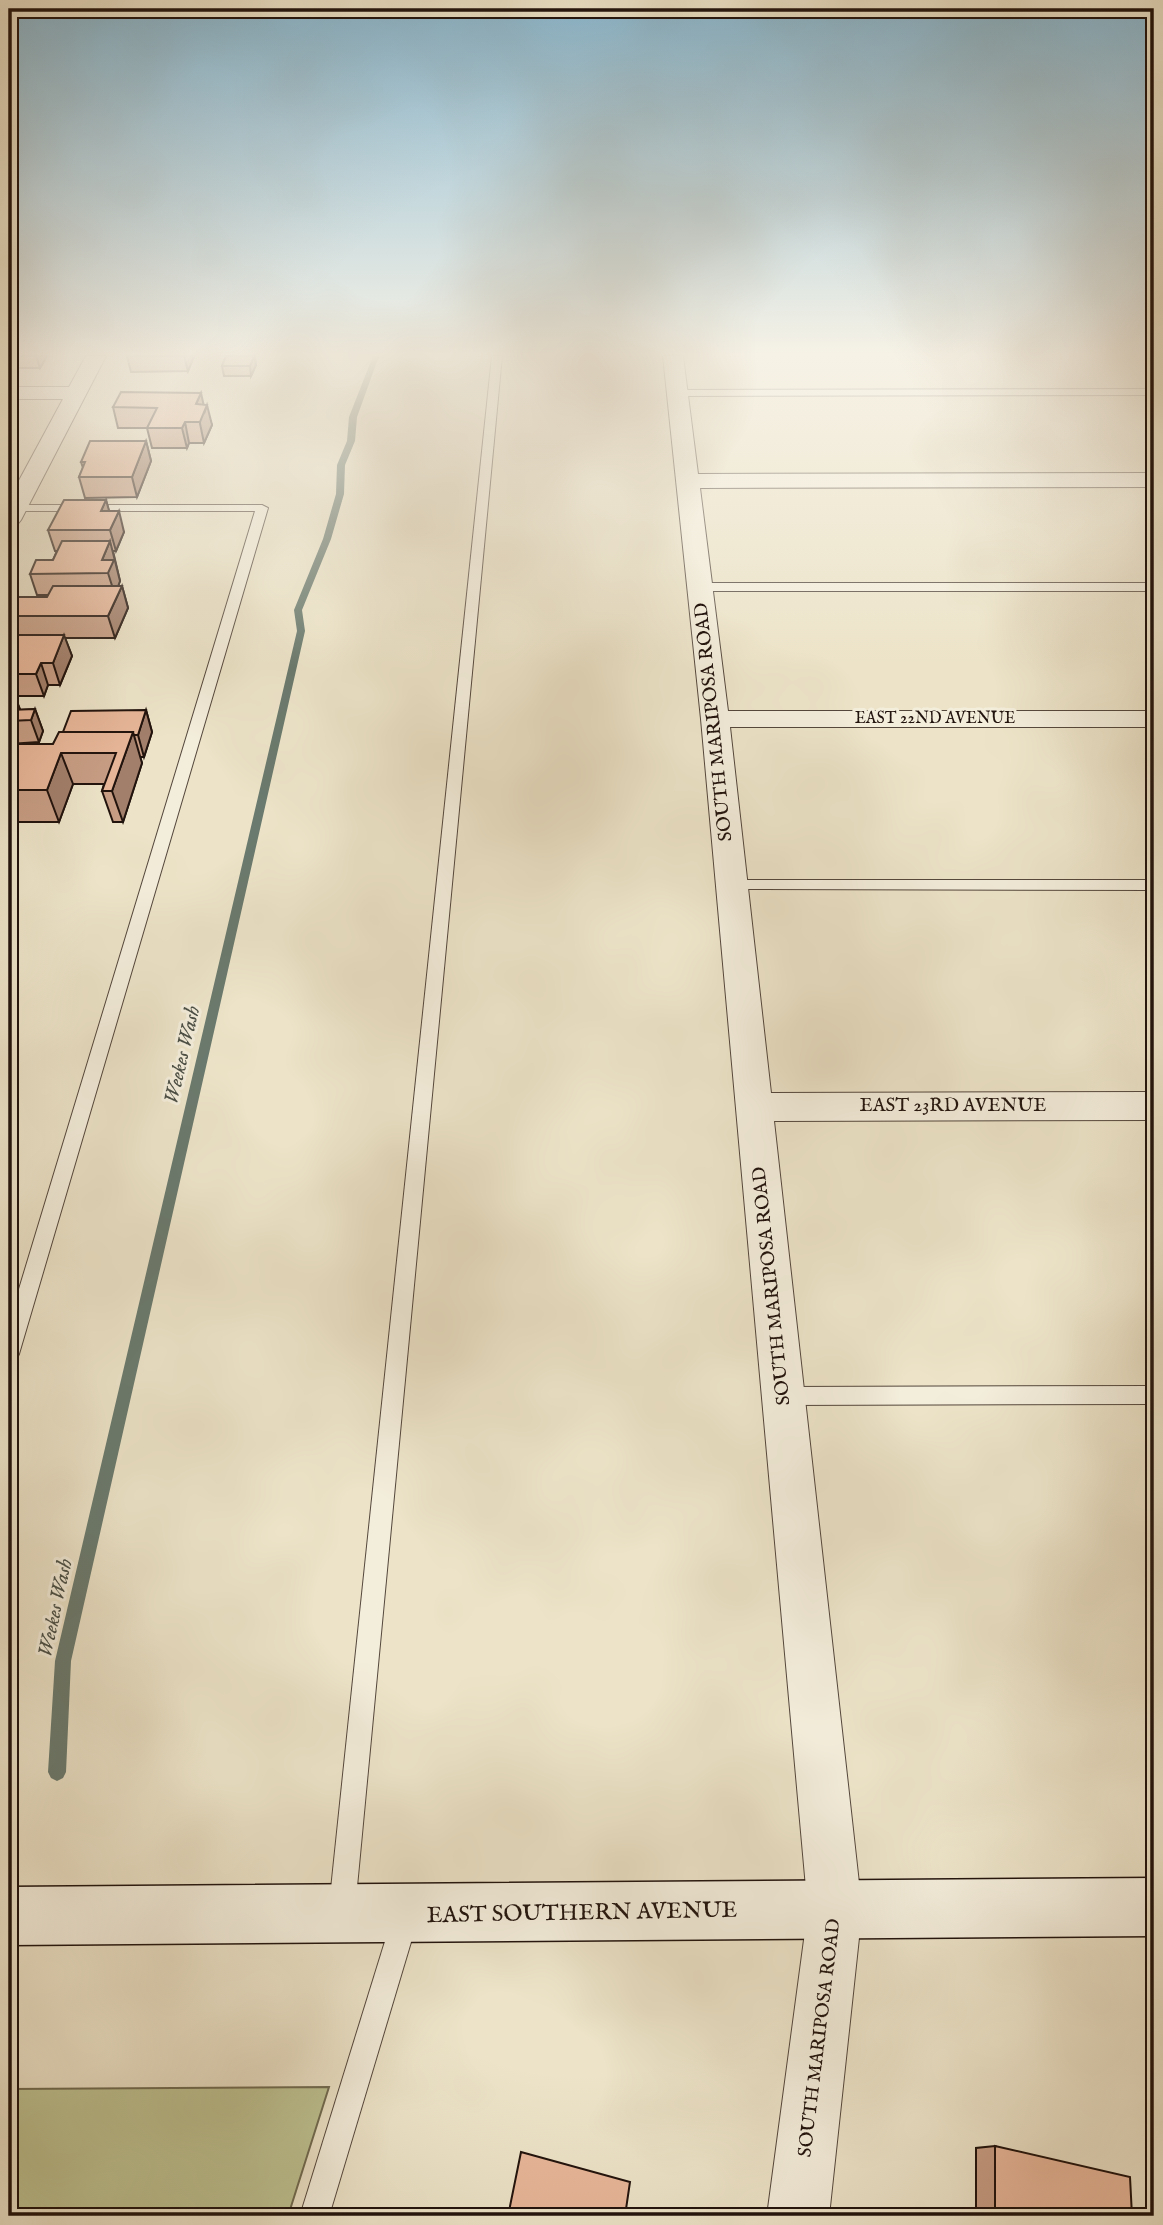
<svg xmlns="http://www.w3.org/2000/svg" width="1163" height="2225" font-family="'IM FELL English',serif">
  <style>
    .green { fill: #bec292; stroke: #706a50; stroke-width: 2 }
    .lines { fill: none; stroke-linecap: round; stroke-linejoin: round }
    .stream { fill: #6a7a6e; fill-rule: evenodd }
    .service-casing { stroke: #54473c; stroke-width: 2 }
    .minor-casing { stroke: #54473c; stroke-width: 2 }
    .secondary-casing { stroke: #21130d; stroke-width: 3 }
    .service { fill: #f3eddb; fill-rule: evenodd }
    .minor { fill: #f3eddb; fill-rule: evenodd }
    .secondary { fill: #f3eddb; fill-rule: evenodd }
    .wall { fill: #c79d84; stroke: #21130d; stroke-width: 2 }
    .shaded-wall { fill: #a27f6b; stroke: #21130d; stroke-width: 2 }
    .building { fill: #e7b699; stroke: #21130d; stroke-width: 2 }
    .labels { text-anchor: middle; dominant-baseline: central; stroke-width: 6; stroke-linejoin: round; paint-order: stroke }
    .far-street-label { font-size: 16px; fill: #21130d; stroke: #f3eddb }
    .street-label { font-size: 19px; fill: #21130d; stroke: #f3eddb }
    .water-label { font-size: 21px; font-style: italic; fill: #4b4f46; stroke: #f3eddb }
    .near-street-label { font-size: 23px; fill: #21130d; stroke: #f3eddb }
  </style>
  <rect width="100%" height="100%" fill="#ece3c8"/>
  <filter id="stains"><feTurbulence type="fractalNoise" baseFrequency=".00286" numOctaves="4"/><feColorMatrix values="0 0 0 0 .2 0 0 0 0 .09 0 0 0 0 .02 0 0 0 .5 -.17"/></filter>
  <radialGradient id="worn" r=".72"><stop offset=".6" stop-color="#630" stop-opacity="0"/><stop offset="1" stop-color="#630" stop-opacity=".3"/></radialGradient>
  <!-- green -->
  <polygon class="green" points="329,2087 288,2216 9,2216 9,2089"/>
  <g class="lines">
    <!-- stream -->
    <polygon class="stream" points="373,356 379,356 357,417 355,441 345,465 344,494 331,539 302,610 305,631 71,1661 66,1772 63,1778 57,1781 51,1778 48,1772 55,1661 297,631 294,610 323,539 336,494 337,465 347,441 349,417"/>
    <!-- service casing -->
    <g class="service-casing">
      <g id="service">
        <polygon points="492,356 502,356 355,1908 351,1917 342,1921 333,1917 329,1908"/>
        <polygon points="1154,389 1154,395 677,396 672,393 677,390"/>
        <polygon points="9,505 262,505 268,508 19,1354 16,1360 9,1363 9,1322 255,511 9,511"/>
        <polygon points="1154,583 1154,591 701,591 695,587 701,583"/>
        <polygon points="731,880 1154,880 1154,890 726,889 723,885 726,881"/>
        <polygon points="1154,1386 1154,1404 783,1405 776,1403 773,1396 776,1389 783,1387"/>
        <polygon points="404,1909 413,1913 417,1922 329,2216 300,2216 391,1922 395,1913"/>
      </g>
    </g>
    <!-- minor casing -->
    <g class="minor-casing">
      <g id="minor">
        <polygon points="86,356 106,356 21,520 17,525 9,527 9,499 63,399 9,399 9,387 69,387"/>
        <polygon points="663,356 683,356 698,474 1154,473 1154,487 700,488 728,711 1154,711 1154,727 730,727 771,1093 1154,1092 1154,1120 774,1121 862,1910 829,2216 767,2216 808,1910 701,719"/>
      </g>
    </g>
    <!-- secondary casing -->
    <g class="secondary-casing">
      <polygon id="secondary" points="1154,1878 1154,1936 9,1945 9,1887"/>
    </g>
    <!-- service -->
    <use href="#service" class="service"/>
    <!-- minor -->
    <use href="#minor" class="minor"/>
    <!-- secondary -->
    <use href="#secondary" class="secondary"/>
  </g>
  <!-- wall -->
  <g class="wall">
    <polygon points="9,356 47,356 40,368 9,368"/>
    <polygon points="127,356 194,356 188,371 131,372"/>
    <polygon points="226,356 255,356 256,365 251,376 224,376 222,366"/>
    <polygon points="204,405 212,425 204,443 189,443 187,448 152,448 147,428 118,428 113,407"/>
    <polygon points="146,441 151,461 137,497 85,498 79,477 83,468 81,462"/>
    <polygon points="106,500 109,511 124,532 116,551 113,551 120,581 118,586 122,586 128,608 115,638 65,638 72,656 60,685 48,685 44,696 15,696 20,710 35,709 43,731 39,742 9,744 9,635 11,635 9,628 9,607 47,597 48,595 37,595 30,574 53,560 57,551 55,551 48,530"/>
    <polygon points="146,710 152,732 144,757 140,757 142,763 123,822 113,822 102,791 104,784 73,784 59,822 9,822 9,744 53,744 63,732"/>
    <polygon points="995,2146 1132,2216 976,2216 976,2148"/>
  </g>
  <!-- shaded-wall -->
  <g class="shaded-wall">
    <polygon points="36,356 47,356 40,368"/>
    <polygon points="184,356 194,356 188,371"/>
    <polygon points="254,356 256,365 251,376 250,366"/>
    <polygon points="201,393 205,411 207,405 212,425 204,443 196,404"/>
    <polygon points="185,422 189,443 187,448 182,428"/>
    <polygon points="146,441 151,461 137,497 132,477"/>
    <polygon points="106,500 112,521 101,511"/>
    <polygon points="119,511 124,532 116,551 110,530"/>
    <polygon points="110,541 120,581 115,595 108,573 102,560"/>
    <polygon points="122,586 128,608 115,638 108,616"/>
    <polygon points="64,635 72,656 60,685 53,663"/>
    <polygon points="41,663 48,685 44,696 36,674"/>
    <polygon points="13,692 22,714 9,718 9,703"/>
    <polygon points="35,709 43,731 39,742 31,720"/>
    <polygon points="146,710 152,732 144,757 138,735"/>
    <polygon points="133,732 142,763 123,822 112,791"/>
    <polygon points="61,753 73,784 59,822 47,790"/>
    <polygon points="485,2208 511,2216 506,2216 480,2209"/>
  </g>
  <!-- building -->
  <g class="building">
    <polygon points="226,356 254,356 250,366 222,366"/>
    <polygon points="121,392 201,393 196,404 207,405 200,422 185,422 182,428 147,428 157,408 113,407"/>
    <polygon points="90,441 146,441 132,477 79,477 85,462 81,462"/>
    <polygon points="64,500 106,500 101,511 119,511 110,530 48,530"/>
    <polygon points="62,541 110,541 102,560 114,560 108,573 30,574 36,560 53,560"/>
    <polygon points="53,586 122,586 108,616 9,616 9,607 14,597 47,597"/>
    <polygon points="9,635 64,635 53,663 41,663 36,674 9,674"/>
    <polygon points="9,692 13,692 9,703"/>
    <polygon points="35,709 31,720 9,721 9,710"/>
    <polygon points="146,710 138,735 134,735 133,732 63,732 71,711"/>
    <polygon points="59,732 133,732 112,791 102,791 116,753 61,753 47,790 9,790 9,744 53,744"/>
    <polygon points="995,2146 1130,2177 1132,2216 995,2216"/>
    <polygon points="521,2152 630,2182 625,2216 508,2216"/>
    <polygon points="480,2209 506,2216 479,2216"/>
  </g>
  <!-- sky -->
  <linearGradient id="sky" x2="0" y2="1"><stop stop-color="#89b8d1"/><stop offset="0.53" stop-color="#f6f2e6"/><stop offset="1" stop-color="#f6f2e6" stop-opacity="0"/></linearGradient>
  <rect width="1163" height="668" fill="url(#sky)"/>
  <g class="labels">
    <!-- far-street labels -->
    <g class="far-street-label">
      <text x="935" y="719">EAST 22ND AVENUE</text>
    </g>
    <!-- street labels -->
    <g class="street-label">
      <text transform="translate(714 722) rotate(-96)">SOUTH MARIPOSA ROAD</text>
      <text x="953" y="1106">EAST 23RD AVENUE</text>
      <text transform="translate(772 1286) rotate(-96)">SOUTH MARIPOSA ROAD</text>
      <text transform="translate(820 2038) rotate(-83)">SOUTH MARIPOSA ROAD</text>
    </g>
    <!-- water labels -->
    <g class="water-label">
      <text transform="translate(183 1055) rotate(-77)">Weekes Wash</text>
      <text transform="translate(56 1608) rotate(-78)">Weekes Wash</text>
    </g>
    <!-- near-street labels -->
    <g class="near-street-label">
      <text transform="translate(582 1913) rotate(-1)">EAST SOUTHERN AVENUE</text>
    </g>
  </g>
  <!-- margin -->
  <rect width="1163" height="2225" fill="none" stroke="#ece3c8" stroke-width="35"/>
  <rect x="10" y="10" width="1142" height="2204" fill="none" stroke="#21130d" stroke-width="3.5"/>
  <rect x="18" y="18" width="1128" height="2190" fill="none" stroke="#21130d" stroke-width="2"/>
  <rect width="100%" height="100%" filter="url(#stains)"/>
  <rect width="100%" height="100%" fill="url(#worn)"/>
</svg>
